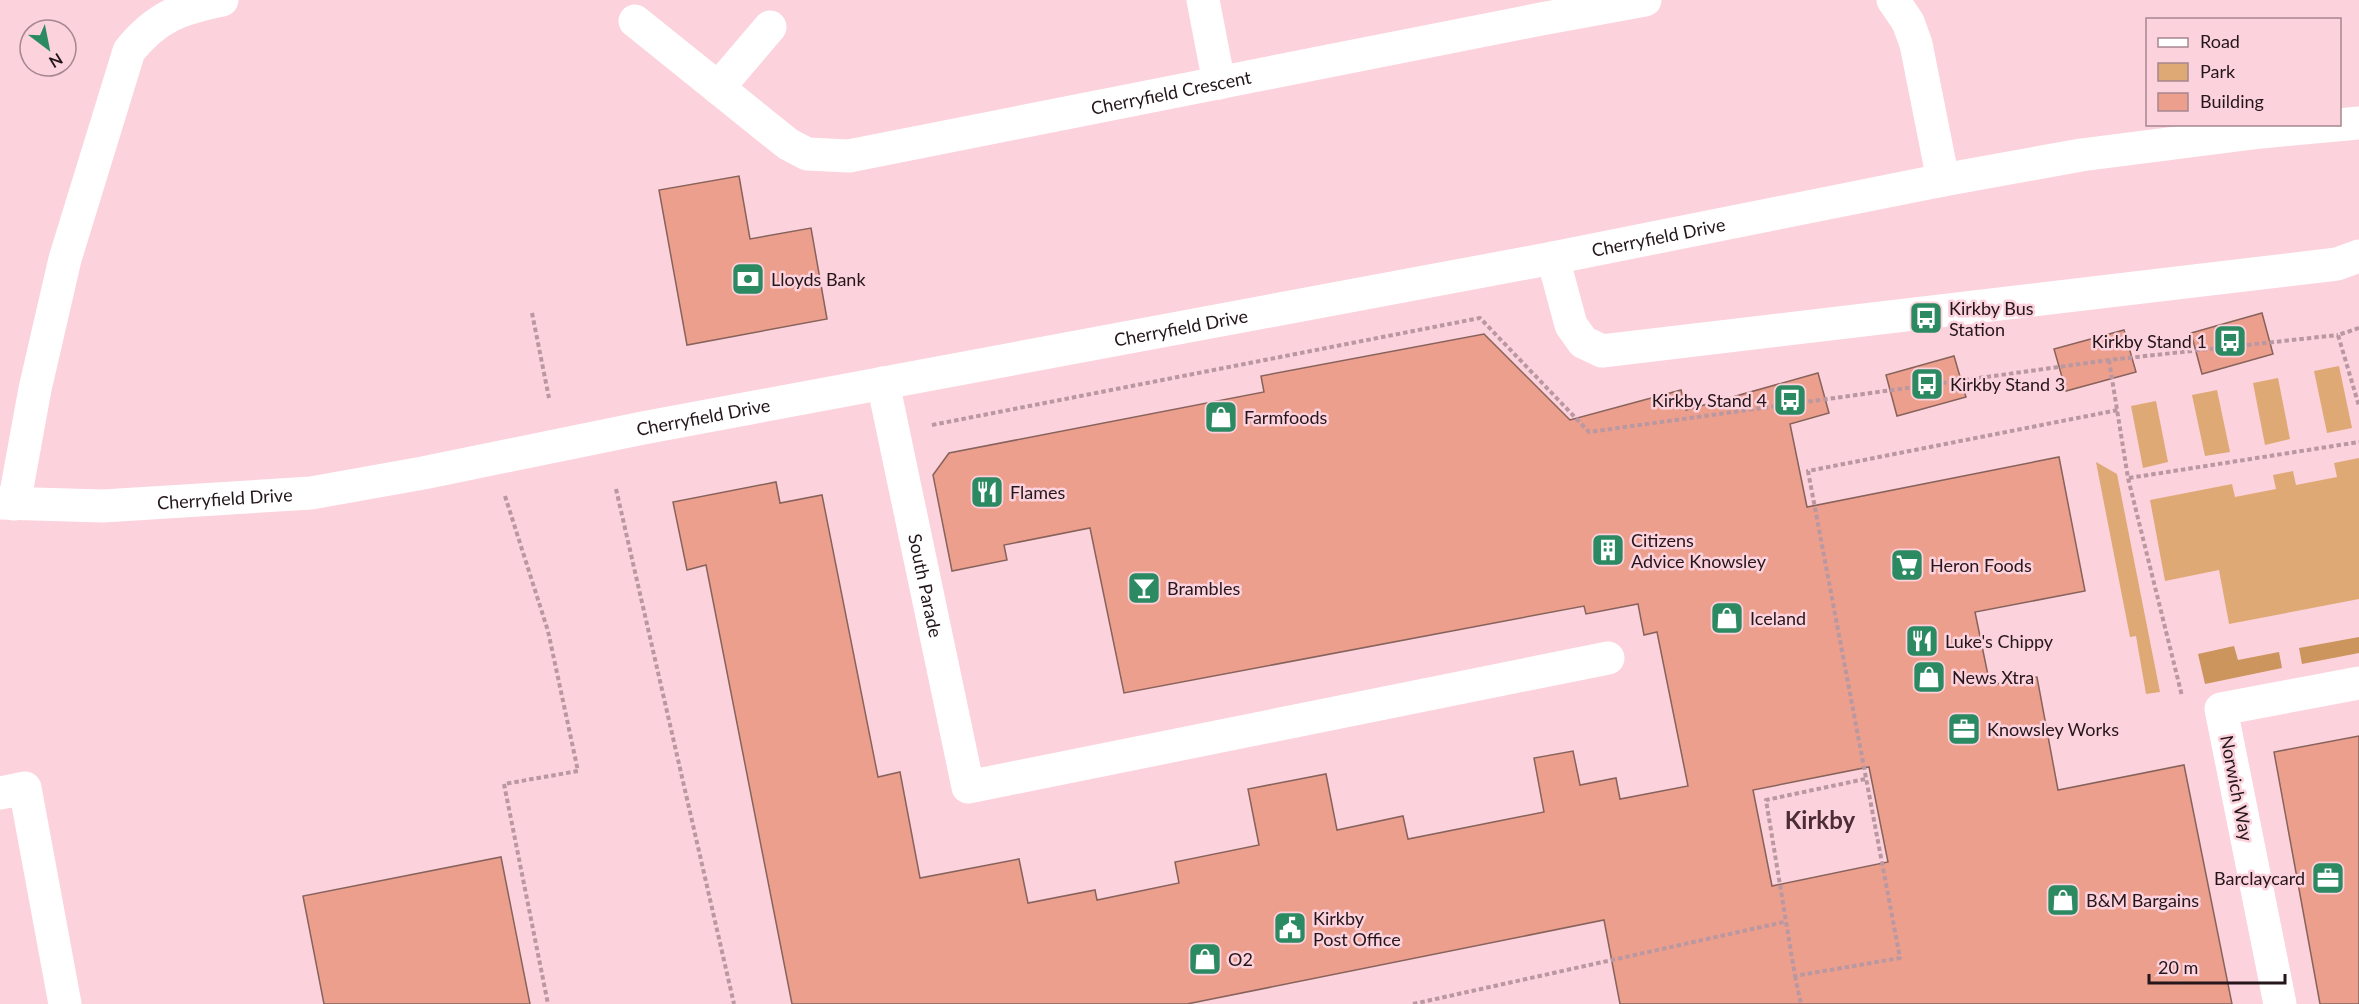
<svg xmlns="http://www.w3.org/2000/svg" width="2359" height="1004" font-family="Lato,sans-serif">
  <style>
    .green { fill: #dfa975 }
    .forest { fill: #cc955e }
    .building { fill: #ed9f8e; stroke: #87635b; stroke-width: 1.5; fill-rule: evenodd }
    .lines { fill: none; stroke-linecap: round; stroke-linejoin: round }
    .path { stroke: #ba98a1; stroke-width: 4; stroke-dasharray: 4.5 3; stroke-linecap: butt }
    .minor { stroke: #fff; stroke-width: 33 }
    .labels { text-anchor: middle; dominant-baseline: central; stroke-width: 5; stroke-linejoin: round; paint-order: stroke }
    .street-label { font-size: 18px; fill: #24161a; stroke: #fcd2dd }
    .poi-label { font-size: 18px; fill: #24161a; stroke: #fcd2dd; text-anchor: start }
    .district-label { font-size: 24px; font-weight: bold; fill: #4c2d36; stroke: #fcd2dd }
  </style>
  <rect width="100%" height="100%" fill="#fcd2dd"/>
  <!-- green -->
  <g class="green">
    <polygon points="2339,366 2352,428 2327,433 2314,371"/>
    <polygon points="2278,378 2290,439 2265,445 2253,383"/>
    <polygon points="2217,390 2230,452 2205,456 2192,395"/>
    <polygon points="2156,401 2168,462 2143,468 2131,406"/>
    <polygon points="2359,458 2359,599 2229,624 2219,570 2165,581 2150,500 2232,484 2235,497 2276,489 2273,475 2293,471 2296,485 2337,477 2334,463"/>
    <polygon points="2096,462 2117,474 2160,692 2146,694 2136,636 2130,637"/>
  </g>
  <!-- forest -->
  <g class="forest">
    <polygon points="2359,637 2359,653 2302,664 2299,648"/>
    <polygon points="2234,646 2238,660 2279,652 2282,668 2205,684 2198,654"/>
  </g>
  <!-- building -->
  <g class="building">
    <polygon points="739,176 750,239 811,228 827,319 687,345 659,190"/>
    <polygon points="2262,313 2273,354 2202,374 2191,333"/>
    <polygon points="2124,330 2136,372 2066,391 2054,349"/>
    <path d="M1484,334L1570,420L1681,390L1686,410L1818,373L1829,413L1790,424L1807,507L2059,457L2085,591L1975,612L1990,685L2037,677L2058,790L2184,765L2232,1004H1620L1604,920L1187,1004H792L706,565L687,570L673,502L776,482L780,503L822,495L878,777L900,772L920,878L1019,859L1028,903L1095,890L1097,900L1179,883L1175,862L1259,845L1248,789L1326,774L1337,830L1403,816L1408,839L1544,812L1534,758L1573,751L1580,785L1616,778L1620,799L1688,786L1657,632L1644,635L1638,604L1586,614L1584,606L1124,693L1090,528L1004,545L1007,560L952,571L933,475L949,453L1264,392L1261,376ZM1869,767L1888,862L1772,886L1753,790Z"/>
    <polygon points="1954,356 1966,397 1897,416 1886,375"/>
    <polygon points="2359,736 2359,1004 2320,1004 2274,752"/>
    <polygon points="501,857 530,1004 324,1004 303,896"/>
  </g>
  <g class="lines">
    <!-- path -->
    <g class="path">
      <polyline points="532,313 549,398"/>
      <polyline points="2359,328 2338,335 2359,406"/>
      <polyline points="2109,360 2128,478 2182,696"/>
      <polyline points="932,425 1480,318 1589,432 2109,360 2338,335"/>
      <polyline points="2129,478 2359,442"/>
      <polyline points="616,489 734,1004"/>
      <polyline points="505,496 548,631 578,771 504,784 548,1004"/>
      <polyline points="1865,779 1766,800 1795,976 1900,958 1808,471 2118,410"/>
      <polyline points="1795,976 1801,1004"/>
      <polyline points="1413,1004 1784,922"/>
    </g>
    <!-- minor -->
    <g class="minor">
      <polyline points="1203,0 1219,83"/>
      <polyline points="1893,0 1908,22 1916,44 1943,180"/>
      <path id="s1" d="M635,21L788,144L807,154L849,156L1541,19L1645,0"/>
      <polyline points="718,88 770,27"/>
      <polyline points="1553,258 1571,325 1583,342 1602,351 2337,264 2359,256"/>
      <path id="s2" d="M883,383L968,787L1608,658"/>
      <path id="s3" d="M0,503L103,506L311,493L423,473L643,428L1553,258L1943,180L2081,155L2261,132L2359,123"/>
      <path d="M14,504L35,389L65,259L129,51C156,17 181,8 222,0"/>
      <polyline points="0,793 25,788 65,1004"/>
      <polyline points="2280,1004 2221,709 2359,683"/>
    </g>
  </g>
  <!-- icons -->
  <defs>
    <g id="bank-square" transform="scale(1.725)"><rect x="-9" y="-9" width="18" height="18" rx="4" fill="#2b8a62" stroke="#fcd2dd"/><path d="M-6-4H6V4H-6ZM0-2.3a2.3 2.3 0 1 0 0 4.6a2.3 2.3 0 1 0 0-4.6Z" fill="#fff"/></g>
    <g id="bus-square" transform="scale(1.725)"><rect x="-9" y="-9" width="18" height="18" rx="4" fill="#2b8a62" stroke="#fcd2dd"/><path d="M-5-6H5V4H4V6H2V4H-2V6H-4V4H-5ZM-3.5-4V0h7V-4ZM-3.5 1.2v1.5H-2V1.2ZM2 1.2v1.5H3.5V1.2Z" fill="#fff"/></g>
    <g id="shop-square" transform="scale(1.725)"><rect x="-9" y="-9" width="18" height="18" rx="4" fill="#2b8a62" stroke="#fcd2dd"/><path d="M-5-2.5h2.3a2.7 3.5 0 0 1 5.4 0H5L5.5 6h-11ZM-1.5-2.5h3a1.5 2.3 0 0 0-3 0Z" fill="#fff"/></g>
    <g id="restaurant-square" transform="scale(1.725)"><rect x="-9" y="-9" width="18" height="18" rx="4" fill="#2b8a62" stroke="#fcd2dd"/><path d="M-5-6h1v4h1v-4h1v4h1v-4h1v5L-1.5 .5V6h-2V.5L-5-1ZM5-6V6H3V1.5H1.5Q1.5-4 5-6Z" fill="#fff"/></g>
    <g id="building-square" transform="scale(1.725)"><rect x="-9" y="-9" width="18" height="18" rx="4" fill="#2b8a62" stroke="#fcd2dd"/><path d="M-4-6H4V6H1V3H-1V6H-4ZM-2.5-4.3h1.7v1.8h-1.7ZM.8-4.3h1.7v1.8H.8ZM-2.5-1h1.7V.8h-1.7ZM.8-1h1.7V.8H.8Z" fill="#fff"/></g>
    <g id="supermarket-square" transform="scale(1.725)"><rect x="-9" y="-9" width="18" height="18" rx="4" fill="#2b8a62" stroke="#fcd2dd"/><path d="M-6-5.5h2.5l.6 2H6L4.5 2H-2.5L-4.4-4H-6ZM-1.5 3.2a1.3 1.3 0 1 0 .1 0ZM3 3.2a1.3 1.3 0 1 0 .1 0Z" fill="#fff"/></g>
    <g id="bar-square" transform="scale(1.725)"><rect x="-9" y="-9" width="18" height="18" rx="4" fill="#2b8a62" stroke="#fcd2dd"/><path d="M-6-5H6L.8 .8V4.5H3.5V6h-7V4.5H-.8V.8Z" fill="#fff"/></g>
    <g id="office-square" transform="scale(1.725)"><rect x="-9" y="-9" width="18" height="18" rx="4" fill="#2b8a62" stroke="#fcd2dd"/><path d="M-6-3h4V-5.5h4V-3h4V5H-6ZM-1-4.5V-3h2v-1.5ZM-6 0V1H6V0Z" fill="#fff"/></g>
    <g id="civic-square" transform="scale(1.725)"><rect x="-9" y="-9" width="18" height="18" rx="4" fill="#2b8a62" stroke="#fcd2dd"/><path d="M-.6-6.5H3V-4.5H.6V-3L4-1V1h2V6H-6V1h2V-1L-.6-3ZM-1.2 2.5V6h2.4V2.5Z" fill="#fff"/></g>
  </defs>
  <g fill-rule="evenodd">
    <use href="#bank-square" x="748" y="279"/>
    <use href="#bus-square" x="1926" y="318"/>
    <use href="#bus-square" x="2230" y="341"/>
    <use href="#bus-square" x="1927" y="384"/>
    <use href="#bus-square" x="1790" y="400"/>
    <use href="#shop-square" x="1221" y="417"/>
    <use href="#restaurant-square" x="987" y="492"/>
    <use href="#building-square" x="1608" y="550"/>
    <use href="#supermarket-square" x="1907" y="565"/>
    <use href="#bar-square" x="1144" y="588"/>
    <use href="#shop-square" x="1727" y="618"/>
    <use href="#restaurant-square" x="1922" y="641"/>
    <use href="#shop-square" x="1929" y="677"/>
    <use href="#office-square" x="1964" y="729"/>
    <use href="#office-square" x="2328" y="878"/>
    <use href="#shop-square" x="2063" y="900"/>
    <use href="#civic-square" x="1290" y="928"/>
    <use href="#shop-square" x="1205" y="959"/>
  </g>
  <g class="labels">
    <!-- street labels -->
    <g class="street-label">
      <text stroke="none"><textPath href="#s1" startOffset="588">Cherryfield Crescent</textPath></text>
      <text stroke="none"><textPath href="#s3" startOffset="1683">Cherryfield Drive</textPath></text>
      <text stroke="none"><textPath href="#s3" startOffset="1197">Cherryfield Drive</textPath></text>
      <text stroke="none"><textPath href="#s3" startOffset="711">Cherryfield Drive</textPath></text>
      <text stroke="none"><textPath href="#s3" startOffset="225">Cherryfield Drive</textPath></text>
      <text stroke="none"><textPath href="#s2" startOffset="207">South Parade</textPath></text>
      <text transform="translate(2237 788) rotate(79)">Norwich Way</text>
    </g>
    <!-- poi labels -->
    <g class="poi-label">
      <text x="771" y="279">Lloyds Bank</text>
      <text x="1949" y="308">Kirkby Bus<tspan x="1949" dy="21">Station</tspan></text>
      <text x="2207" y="341" text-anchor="end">Kirkby Stand 1</text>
      <text x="1950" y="384">Kirkby Stand 3</text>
      <text x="1767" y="400" text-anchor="end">Kirkby Stand 4</text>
      <text x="1244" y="417">Farmfoods</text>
      <text x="1010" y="492">Flames</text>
      <text x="1631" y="540">Citizens<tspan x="1631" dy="21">Advice Knowsley</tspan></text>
      <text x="1930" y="565">Heron Foods</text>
      <text x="1167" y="588">Brambles</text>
      <text x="1750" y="618">Iceland</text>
      <text x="1945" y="641">Luke's Chippy</text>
      <text x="1952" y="677">News Xtra</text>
      <text x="1987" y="729">Knowsley Works</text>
      <text x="2305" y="878" text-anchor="end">Barclaycard</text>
      <text x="2086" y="900">B&amp;M Bargains</text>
      <text x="1313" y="918">Kirkby<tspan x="1313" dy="21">Post Office</tspan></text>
      <text x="1228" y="959">O2</text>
    </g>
    <!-- district labels -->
    <g class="district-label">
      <text x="1820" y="819">Kirkby</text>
    </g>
  </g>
  <!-- legend -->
  <rect x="2146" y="18" width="195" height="108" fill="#fcd2dd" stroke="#a6878f" stroke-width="1.5"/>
  <rect x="2158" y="38" width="30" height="9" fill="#ffffff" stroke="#a6878f" stroke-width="1.5"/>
  <text x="2200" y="48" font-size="18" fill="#24161a">Road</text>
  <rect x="2158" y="63" width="30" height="18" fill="#dfa975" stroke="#a6878f" stroke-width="1.5"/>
  <text x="2200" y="78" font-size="18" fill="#24161a">Park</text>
  <rect x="2158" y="93" width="30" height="18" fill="#ed9f8e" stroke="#a6878f" stroke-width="1.5"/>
  <text x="2200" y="108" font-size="18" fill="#24161a">Building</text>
  <!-- north arrow -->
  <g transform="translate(48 48) rotate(148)"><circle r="28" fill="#fcd2dd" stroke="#a6878f" stroke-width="1.5"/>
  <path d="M0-4.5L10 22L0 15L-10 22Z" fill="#2b8a62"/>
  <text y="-9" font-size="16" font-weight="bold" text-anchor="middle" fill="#24161a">N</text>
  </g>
  <!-- scale -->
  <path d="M2149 974v9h136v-9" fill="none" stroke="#24161a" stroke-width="3"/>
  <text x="2158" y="974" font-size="18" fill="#24161a" stroke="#fcd2dd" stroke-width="4.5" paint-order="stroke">20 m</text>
</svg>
